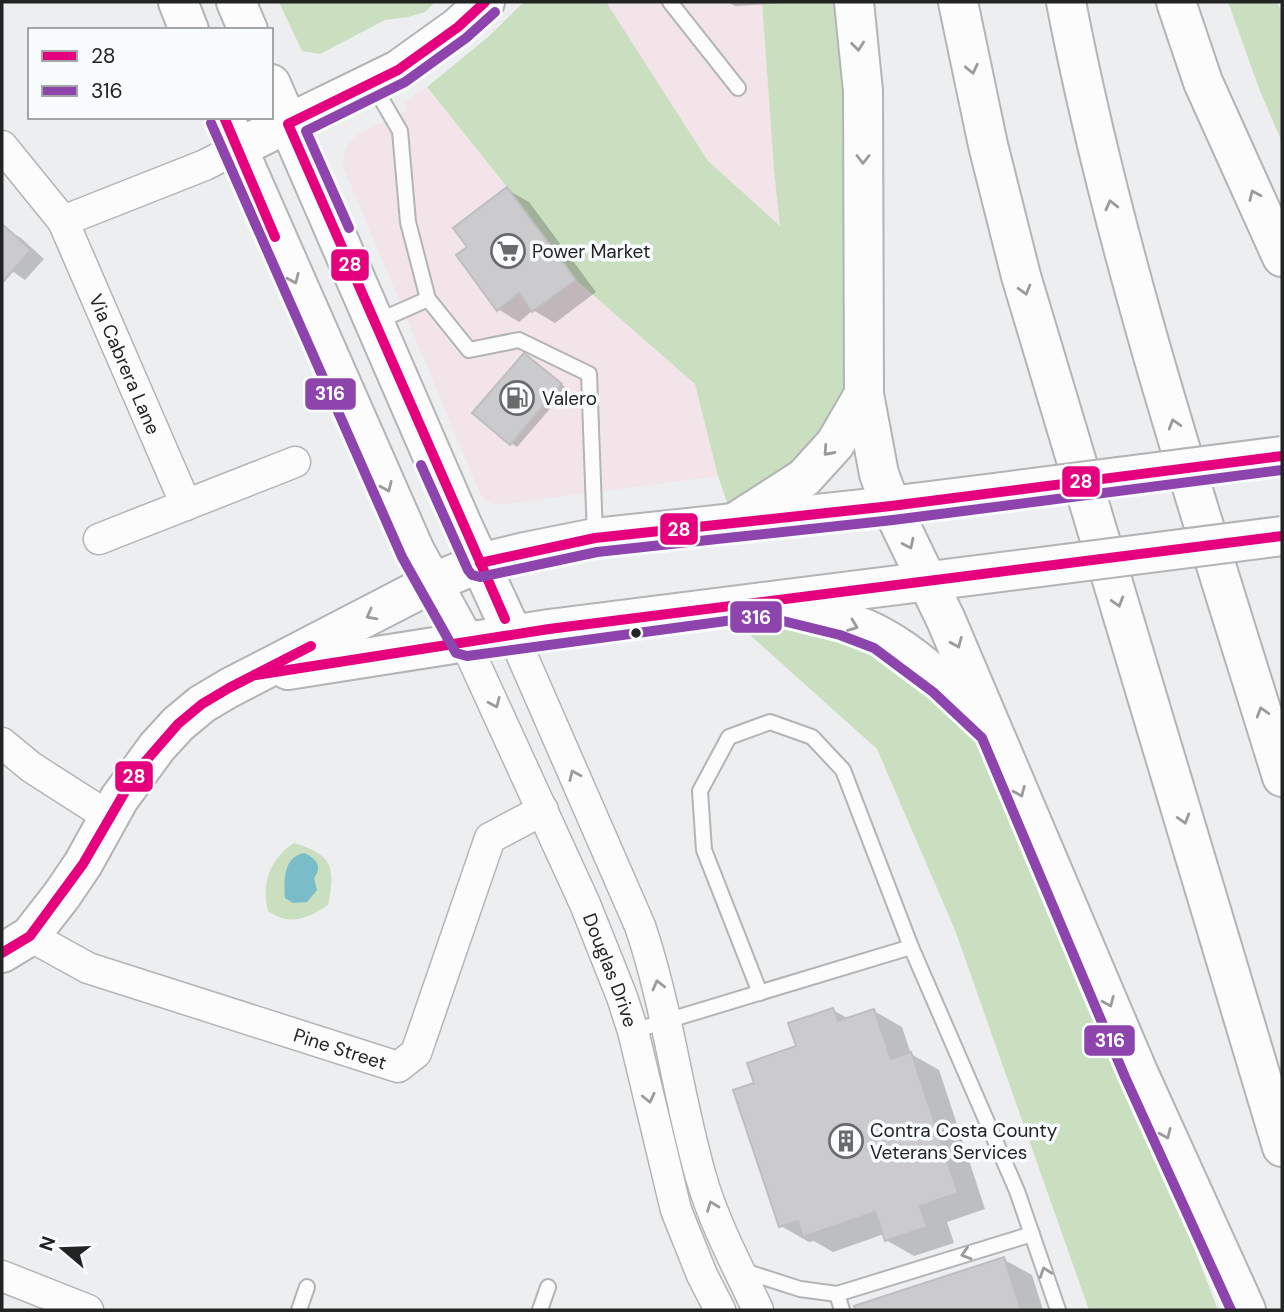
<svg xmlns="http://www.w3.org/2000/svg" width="1284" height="1312" font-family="'DM Sans',sans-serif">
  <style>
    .commercial { fill: #f2e4e9 }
    .green { fill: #cadec0 }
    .water { fill: #79bdc8 }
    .shadow { fill: #0003 }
    .building { fill: #cbcbcd; stroke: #bebec0; stroke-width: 2 }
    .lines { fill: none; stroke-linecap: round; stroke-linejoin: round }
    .lane-casing { stroke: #b2b4b5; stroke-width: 18 }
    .street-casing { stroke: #b2b4b5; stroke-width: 33 }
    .secondary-casing { stroke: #b2b4b5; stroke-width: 42 }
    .highway-casing { stroke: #b2b4b5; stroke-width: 42 }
    .lane { stroke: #fcfcfd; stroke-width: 14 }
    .street { stroke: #fcfcfd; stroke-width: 30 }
    .secondary { stroke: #fcfcfd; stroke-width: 38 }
    .highway { stroke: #fcfcfd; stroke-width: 38 }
    .secondary-bridge-casing { stroke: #b2b4b5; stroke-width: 42; stroke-linecap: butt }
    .secondary-bridge { stroke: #fcfcfd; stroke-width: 38 }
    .bus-1-casing { stroke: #f8fcfe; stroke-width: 16 }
    .bus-2-casing { stroke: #f8fcfe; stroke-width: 16 }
    .bus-1 { stroke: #e5007d; stroke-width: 10 }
    .bus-2 { stroke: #8e44ad; stroke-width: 10 }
    .oneway { stroke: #9a9b9b }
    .bus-dot { fill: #222424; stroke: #f8fcfe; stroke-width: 2.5 }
    .labels { text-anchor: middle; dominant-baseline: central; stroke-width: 7; stroke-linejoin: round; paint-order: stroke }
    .poi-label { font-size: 19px; fill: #222424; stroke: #f8fcfe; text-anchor: start }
    .street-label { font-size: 19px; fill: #222424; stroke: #f8fcfe }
    .line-badge { stroke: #f8fcfe; stroke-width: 2.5 }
    .badge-label { font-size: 19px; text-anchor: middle; font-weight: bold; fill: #fff }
  </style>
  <rect width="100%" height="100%" fill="#eceef0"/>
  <!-- commercial -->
  <g class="commercial">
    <polygon points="606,2 762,2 774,170 781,227 708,161"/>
    <polygon points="427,87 507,187 576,280 695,384 718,476 496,505 486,501 480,493 342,164 345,150 355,136 408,110 404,102"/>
  </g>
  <!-- green -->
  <g class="green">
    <polygon points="279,2 435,2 425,12 408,17 385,20 320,54 302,51"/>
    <polygon points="524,2 606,2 708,161 780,226 774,170 762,2 854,2 864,394 734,523 718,476 695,384 576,280 507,187 427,87 488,37"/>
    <polygon points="1228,2 1277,2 1282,13 1282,142 1260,91"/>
    <polygon points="720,608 844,622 994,730 1218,1310 1089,1310 955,930 877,749"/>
    <path d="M294,843C332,855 336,866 328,905C308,919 289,926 268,911C261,883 270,859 294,843Z"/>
  </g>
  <!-- water -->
  <path class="water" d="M304,853C316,858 323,867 314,878L317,890L307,902L293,903L285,898C284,881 283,857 304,853Z"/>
  <!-- shadow -->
  <g class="shadow">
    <polygon points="727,2 783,2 783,3 735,6"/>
    <polygon points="508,190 529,202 596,292 555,323 533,310 519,322 498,309 470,247"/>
    <polygon points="7,230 21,238 44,259 25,280 2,264 2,236"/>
    <polygon points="531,359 567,389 517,447 511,443"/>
    <polygon points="833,1010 849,1019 874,1011 902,1027 911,1054 939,1070 985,1209 947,1222 954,1243 914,1256 886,1240 884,1234 833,1252 814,1241 809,1242 781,1226 756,1084 798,1047"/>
    <polygon points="1003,1259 1032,1275 1043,1310 873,1310 870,1302"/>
  </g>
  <!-- building -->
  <g class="building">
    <polygon points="507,187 576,280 532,312 519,293 497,311 456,255 467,247 453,228"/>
    <polygon points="2,224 31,250 2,283"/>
    <polygon points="524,353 562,384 510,445 472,413"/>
    <polygon points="833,1008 838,1021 874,1009 891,1059 911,1052 958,1193 920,1206 927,1227 885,1241 875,1212 803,1237 798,1221 779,1227 733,1090 754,1083 747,1063 796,1046 788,1023"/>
    <polygon points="1004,1257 1021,1310 855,1310 854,1306"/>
  </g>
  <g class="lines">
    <!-- lane casing -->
    <g class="lane-casing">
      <g id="lane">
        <polyline points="670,2 738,88"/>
        <polyline points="372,83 400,131 408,222 428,299 376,322"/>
        <polyline points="428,299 469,350 519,340 589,374 595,536"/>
        <polyline points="760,993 704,850 700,791 729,737 770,722 812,737 843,770 911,947 1017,1191 1058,1310"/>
        <polyline points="633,1031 911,947"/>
        <polyline points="741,1270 800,1289 837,1294 1032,1234"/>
        <polyline points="837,1294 842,1310"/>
        <polyline points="299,1310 307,1287"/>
        <polyline points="540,1310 548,1287"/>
      </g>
    </g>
    <!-- street casing -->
    <g class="street-casing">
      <g id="street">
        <polyline points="2,146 63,221 205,165 236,149"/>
        <path id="s1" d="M63,221L186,505"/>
        <polyline points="99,539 295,462"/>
        <path d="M513,635L640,926C668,1008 677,1094 701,1177C714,1223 738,1267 758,1310"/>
        <path id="s2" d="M465,642L585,904L622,997L633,1031L676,1210L702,1275L720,1310"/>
        <polyline points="2,743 31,767 109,817"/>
        <path id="s3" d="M30,936L88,968L398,1067L416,1053L490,838L543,810"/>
        <polyline points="2,1276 88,1310"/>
      </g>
    </g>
    <!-- secondary casing -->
    <g class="secondary-casing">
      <g id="secondary">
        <polyline points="178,2 189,30"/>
        <polyline points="236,2 248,30"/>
        <polyline points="271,84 461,522 513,635"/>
        <polyline points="224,117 415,551 465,642"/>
        <polyline points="236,149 398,70 458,27 485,2"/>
        <polyline points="288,670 549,629 1025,569"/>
        <polyline points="2,953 30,936 62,895 83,864 119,799 157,747 178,724 202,704 229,688 432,583 480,563 525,552 595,538 891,506 1002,492"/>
      </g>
    </g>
    <!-- highway casing -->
    <g class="highway-casing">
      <g id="highway">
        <polyline points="854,2 863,91 864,394 879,474 891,506 946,620 1138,1072 1246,1310"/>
        <polyline points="958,2 988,145 1021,276 1282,1147"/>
        <path d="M1066,2C1117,265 1203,521 1282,777"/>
        <polyline points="1176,2 1203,82 1282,257"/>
        <polyline points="734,523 804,478 835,444 864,394"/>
        <path d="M764,602C802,612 847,617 882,637C920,658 951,690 982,719"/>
      </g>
    </g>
    <!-- lane -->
    <use href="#lane" class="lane"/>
    <!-- street -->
    <use href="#street" class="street"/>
    <!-- secondary -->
    <use href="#secondary" class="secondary"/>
    <!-- highway -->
    <use href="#highway" class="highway"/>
    <!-- secondary-bridge casing -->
    <g class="secondary-bridge-casing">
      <g id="secondary-bridge">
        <polyline points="1002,492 1282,456"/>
        <polyline points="1025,569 1282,536"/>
      </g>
    </g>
    <!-- secondary-bridge -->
    <use href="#secondary-bridge" class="secondary-bridge"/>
    <!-- bus-1 casing -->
    <g class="bus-1-casing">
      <g id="bus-1">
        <polyline points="485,2 458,27 398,70 288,124 505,619"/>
        <polyline points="224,117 275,237"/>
        <polyline points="480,563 595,538 891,506 1282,456"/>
        <polyline points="256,675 549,629 1282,536"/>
        <polyline points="2,953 30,936 83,864 137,771 178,724 202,704 229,688 311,646"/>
      </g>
    </g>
    <!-- bus-2 casing -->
    <g class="bus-2-casing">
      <g id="bus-2">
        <polyline points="211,123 402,557 456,653 467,656 763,616 840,635 874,648 933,692 982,738 1125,1077 1231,1310"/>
        <polyline points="349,228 306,131 405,82 466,38 495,12"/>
        <polyline points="421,465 468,570 472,575 480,577 597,552 893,520 1282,470"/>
      </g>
    </g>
    <!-- bus-1 -->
    <use href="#bus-1" class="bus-1"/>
    <!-- bus-2 -->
    <use href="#bus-2" class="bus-2"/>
  </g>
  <!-- one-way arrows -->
  <defs><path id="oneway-chevron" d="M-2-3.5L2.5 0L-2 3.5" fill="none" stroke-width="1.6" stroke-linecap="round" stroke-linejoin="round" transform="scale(1.75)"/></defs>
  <g class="oneway">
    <use href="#oneway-chevron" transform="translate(858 46) rotate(84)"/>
    <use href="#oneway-chevron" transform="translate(972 69) rotate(78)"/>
    <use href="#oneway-chevron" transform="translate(863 159) rotate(90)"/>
    <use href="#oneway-chevron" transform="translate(1254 195) rotate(-114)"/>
    <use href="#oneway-chevron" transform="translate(1111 205) rotate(-104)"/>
    <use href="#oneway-chevron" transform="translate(294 279) rotate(66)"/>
    <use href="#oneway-chevron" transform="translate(1025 290) rotate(74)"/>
    <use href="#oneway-chevron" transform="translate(1174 424) rotate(-107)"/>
    <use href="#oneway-chevron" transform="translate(828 451) rotate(132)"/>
    <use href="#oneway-chevron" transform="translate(387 487) rotate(66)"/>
    <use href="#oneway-chevron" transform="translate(909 544) rotate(64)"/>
    <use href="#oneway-chevron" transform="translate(1118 602) rotate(73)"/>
    <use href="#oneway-chevron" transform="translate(371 615) rotate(152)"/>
    <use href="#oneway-chevron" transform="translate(853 626) rotate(21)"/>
    <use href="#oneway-chevron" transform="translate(957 643) rotate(67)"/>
    <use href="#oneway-chevron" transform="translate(495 703) rotate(66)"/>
    <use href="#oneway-chevron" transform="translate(1262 712) rotate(-107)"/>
    <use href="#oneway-chevron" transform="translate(574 775) rotate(-114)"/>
    <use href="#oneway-chevron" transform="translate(1020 792) rotate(67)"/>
    <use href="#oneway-chevron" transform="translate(1184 819) rotate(73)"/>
    <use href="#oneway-chevron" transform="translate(658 985) rotate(-104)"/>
    <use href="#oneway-chevron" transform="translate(1109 1002) rotate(67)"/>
    <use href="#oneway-chevron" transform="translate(649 1098) rotate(77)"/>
    <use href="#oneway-chevron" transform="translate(1166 1134) rotate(66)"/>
    <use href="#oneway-chevron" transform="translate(712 1206) rotate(-111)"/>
    <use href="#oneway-chevron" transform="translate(966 1254) rotate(163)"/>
    <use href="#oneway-chevron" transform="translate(1045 1272) rotate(-109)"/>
  </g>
  <!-- icons -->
  <defs>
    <g id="supermarket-ring" transform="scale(1.75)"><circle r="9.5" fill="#f8fcfe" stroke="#696b6b" stroke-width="1.5"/><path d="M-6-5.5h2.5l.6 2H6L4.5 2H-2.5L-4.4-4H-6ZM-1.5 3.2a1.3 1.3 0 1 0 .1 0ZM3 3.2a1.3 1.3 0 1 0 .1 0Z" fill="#696b6b"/></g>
    <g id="fuel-ring" transform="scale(1.75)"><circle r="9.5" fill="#f8fcfe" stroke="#696b6b" stroke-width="1.5"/><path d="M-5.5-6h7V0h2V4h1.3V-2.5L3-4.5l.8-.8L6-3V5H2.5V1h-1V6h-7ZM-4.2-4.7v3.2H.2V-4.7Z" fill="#696b6b"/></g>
    <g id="building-ring" transform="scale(1.75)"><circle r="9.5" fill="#f8fcfe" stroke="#696b6b" stroke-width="1.5"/><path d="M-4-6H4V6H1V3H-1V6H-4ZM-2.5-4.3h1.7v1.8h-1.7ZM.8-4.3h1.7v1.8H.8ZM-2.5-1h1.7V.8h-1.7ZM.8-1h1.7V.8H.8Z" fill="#696b6b"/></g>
  </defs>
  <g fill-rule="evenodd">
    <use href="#supermarket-ring" x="508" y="251"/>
    <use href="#fuel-ring" x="517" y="398"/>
    <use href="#building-ring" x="846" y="1141"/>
  </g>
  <!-- markers -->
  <circle class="bus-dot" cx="636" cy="633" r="6"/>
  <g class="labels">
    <!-- poi labels -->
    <g class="poi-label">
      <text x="532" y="251">Power Market</text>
      <text x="542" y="398">Valero</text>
      <text x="870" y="1130">Contra Costa County<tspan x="870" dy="22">Veterans Services</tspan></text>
    </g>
    <!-- street labels -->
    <g class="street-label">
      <text stroke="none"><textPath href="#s1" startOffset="156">Via Cabrera Lane</textPath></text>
      <text stroke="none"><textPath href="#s2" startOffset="359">Douglas Drive</textPath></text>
      <text stroke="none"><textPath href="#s3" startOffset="331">Pine Street</textPath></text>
    </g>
  </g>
  <g class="line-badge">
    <rect x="330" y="248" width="40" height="34" rx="7" fill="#e5007d"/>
    <rect x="304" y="377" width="53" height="34" rx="7" fill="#8e44ad"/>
    <rect x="1061" y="465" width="40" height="33" rx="7" fill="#e5007d"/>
    <rect x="659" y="512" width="40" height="34" rx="7" fill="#e5007d"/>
    <rect x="729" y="600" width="54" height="34" rx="7" fill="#8e44ad"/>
    <rect x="114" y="760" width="40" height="33" rx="7" fill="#e5007d"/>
    <rect x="1083" y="1024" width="53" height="33" rx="7" fill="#8e44ad"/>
  </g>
  <g class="badge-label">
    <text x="350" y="271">28</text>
    <text x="330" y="400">316</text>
    <text x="1081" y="488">28</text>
    <text x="679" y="536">28</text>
    <text x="756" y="624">316</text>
    <text x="134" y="783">28</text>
    <text x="1110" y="1047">316</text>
  </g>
  <!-- border -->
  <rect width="1284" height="1312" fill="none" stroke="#222424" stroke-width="7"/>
  <!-- legend -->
  <rect x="28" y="28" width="245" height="91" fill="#f8fcfe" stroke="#a2a6a7" stroke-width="2"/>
  <rect x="42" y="51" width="35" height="10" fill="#e5007d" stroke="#a2a6a7" stroke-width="2"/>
  <text x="91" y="63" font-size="21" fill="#222424">28</text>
  <rect x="42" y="86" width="35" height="10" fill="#8e44ad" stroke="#a2a6a7" stroke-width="2"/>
  <text x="91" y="98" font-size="21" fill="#222424">316</text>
  <!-- north arrow -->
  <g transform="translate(63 1249) rotate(289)" stroke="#f8fcfe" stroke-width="5" paint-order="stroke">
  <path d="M0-5L12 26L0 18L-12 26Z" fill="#222424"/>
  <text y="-10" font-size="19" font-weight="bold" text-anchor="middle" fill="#222424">N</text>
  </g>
</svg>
